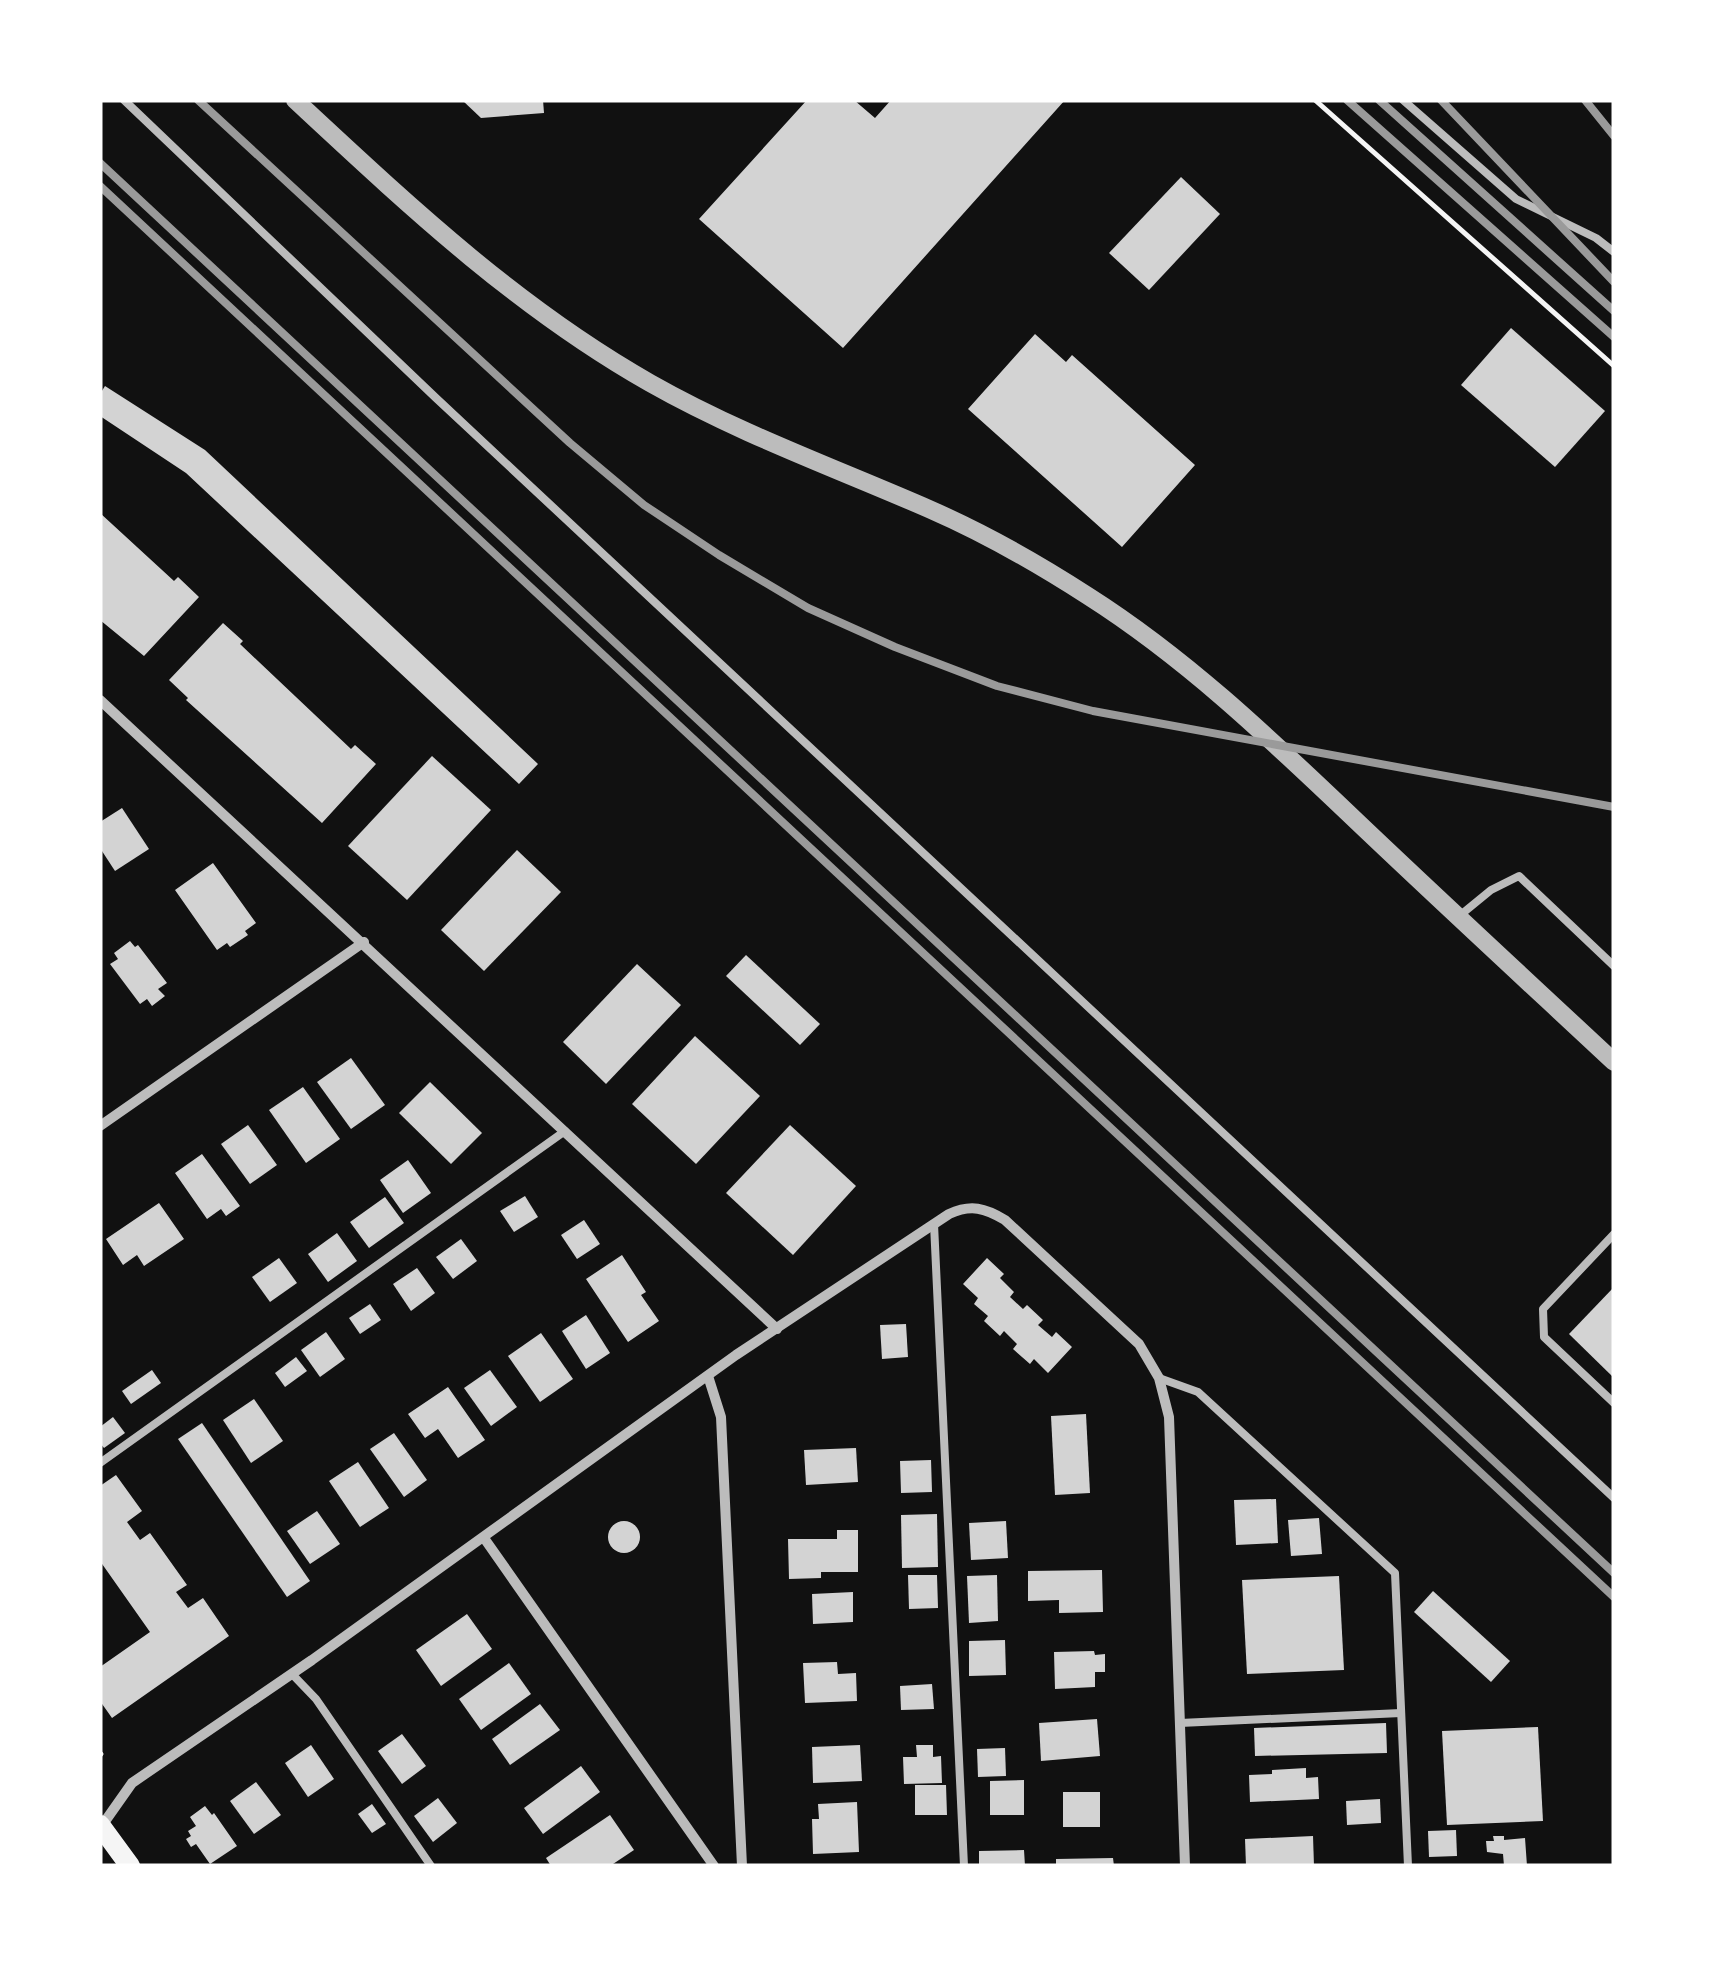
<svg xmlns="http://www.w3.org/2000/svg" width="1714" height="1966" font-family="'Work Sans',sans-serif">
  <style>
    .building { fill: #d3d3d3 }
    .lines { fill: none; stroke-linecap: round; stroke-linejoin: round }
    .path { stroke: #f5f5f5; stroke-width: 5 }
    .service { stroke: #bcbcbc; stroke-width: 8 }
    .minor { stroke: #bcbcbc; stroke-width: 10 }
    .tertiary { stroke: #bcbcbc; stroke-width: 18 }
    .secondary { stroke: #f5f5f5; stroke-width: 20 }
    .rail { stroke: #9a9a9a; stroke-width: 8 }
  </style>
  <rect width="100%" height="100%" fill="#111"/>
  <!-- building -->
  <g class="building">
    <polygon points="462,100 543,100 544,113 481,118"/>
    <polygon points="807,100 854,100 875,118 891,100 1065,100 843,348 699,219"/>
    <polygon points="1181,177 1220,214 1149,290 1109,253"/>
    <polygon points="1511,328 1605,411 1555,467 1461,385"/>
    <polygon points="1035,334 1066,362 1072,355 1195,465 1122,547 968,409"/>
    <polygon points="105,386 205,450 538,764 519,784 186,473 100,416 100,394"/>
    <polygon points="100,513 174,581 178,577 199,597 144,656 100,620"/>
    <polygon points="223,623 243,641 240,644 351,749 355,745 376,764 322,823 186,700 188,698 169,680"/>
    <polygon points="432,756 491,810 407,900 348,846"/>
    <polygon points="122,808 149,849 115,871 100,848 100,822"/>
    <polygon points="517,850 561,892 484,971 441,930"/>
    <polygon points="213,863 256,923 245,931 248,935 230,947 227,943 217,950 175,890"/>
    <polygon points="130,941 135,947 138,945 167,983 158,989 165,996 152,1006 147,999 140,1004 110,964 118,959 114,953"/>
    <polygon points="746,955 820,1024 800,1045 726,976"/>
    <polygon points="637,964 681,1005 606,1084 563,1042"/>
    <polygon points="695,1036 760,1096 696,1164 632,1104"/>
    <polygon points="351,1058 385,1105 351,1129 317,1082"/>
    <polygon points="430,1082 482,1133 451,1164 399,1113"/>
    <polygon points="303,1087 340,1139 306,1163 269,1110"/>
    <polygon points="248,1125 277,1165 250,1184 221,1144"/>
    <polygon points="790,1125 856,1186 793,1255 726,1193"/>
    <polygon points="202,1154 240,1206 226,1216 221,1209 207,1219 175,1173"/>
    <polygon points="408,1160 431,1193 403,1213 380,1180"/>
    <polygon points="525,1196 538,1217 514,1232 500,1211"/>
    <polygon points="385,1197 404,1223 369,1248 350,1222"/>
    <polygon points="159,1203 184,1239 144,1266 137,1255 123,1265 106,1239"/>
    <polygon points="584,1220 600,1244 577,1259 561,1235"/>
    <polygon points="337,1233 357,1261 328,1282 308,1254"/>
    <polygon points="461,1239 477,1261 453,1279 436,1257"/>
    <polygon points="622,1255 646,1292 641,1295 659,1321 628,1342 586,1279"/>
    <polygon points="279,1258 297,1283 270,1302 252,1277"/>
    <polygon points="987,1258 1004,1274 1000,1278 1014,1292 1010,1297 1023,1309 1027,1305 1043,1320 1038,1325 1052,1337 1056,1332 1072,1347 1048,1373 1034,1359 1030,1364 1013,1349 1017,1344 1004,1331 1000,1336 984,1321 988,1316 974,1304 978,1298 963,1284"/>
    <polygon points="417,1268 435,1293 411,1311 393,1284"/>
    <polygon points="1614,1287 1614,1378 1569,1334"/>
    <polygon points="370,1304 381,1320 360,1334 349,1318"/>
    <polygon points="586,1315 610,1353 586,1369 562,1331"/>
    <polygon points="906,1324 908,1357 882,1359 880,1325"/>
    <polygon points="326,1332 345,1359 320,1377 301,1350"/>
    <polygon points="541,1333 573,1379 540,1402 508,1356"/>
    <polygon points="296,1357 307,1371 285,1387 275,1373"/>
    <polygon points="152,1370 161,1383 131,1404 122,1391"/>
    <polygon points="490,1370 517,1407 491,1426 464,1388"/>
    <polygon points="448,1387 485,1440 458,1458 438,1429 425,1438 408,1414"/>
    <polygon points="254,1399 283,1441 251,1463 223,1420"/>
    <polygon points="1086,1414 1090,1493 1055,1495 1051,1416"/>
    <polygon points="113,1417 125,1433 104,1448 100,1443 100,1427"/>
    <polygon points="202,1423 310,1581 287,1597 178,1439"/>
    <polygon points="394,1433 427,1480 404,1497 370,1449"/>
    <polygon points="856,1448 858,1482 806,1485 804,1450"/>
    <polygon points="931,1460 932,1492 901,1493 900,1461"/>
    <polygon points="358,1462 389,1508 360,1527 329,1481"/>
    <polygon points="116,1475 142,1511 127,1522 140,1540 150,1533 187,1585 176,1592 188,1608 203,1598 229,1636 112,1718 100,1701 100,1667 150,1632 100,1561 100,1486"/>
    <polygon points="1276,1499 1278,1543 1236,1545 1234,1500"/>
    <polygon points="317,1511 340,1544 310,1564 287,1531"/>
    <polygon points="937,1514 938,1567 902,1568 901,1515"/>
    <polygon points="1319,1518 1322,1554 1291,1556 1288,1520"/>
    <polygon points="1006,1521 1008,1558 971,1560 969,1523"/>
    <circle cx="624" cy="1537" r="16"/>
    <polygon points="837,1530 858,1530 858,1572 821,1572 821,1578 789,1579 788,1539 837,1539"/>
    <polygon points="1102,1570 1103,1612 1059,1613 1059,1600 1028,1601 1028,1571"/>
    <polygon points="908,1575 937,1575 938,1608 909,1609"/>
    <polygon points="997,1575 998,1621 969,1623 967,1576"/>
    <polygon points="1339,1576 1344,1670 1247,1674 1242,1580"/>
    <polygon points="1433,1591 1510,1661 1491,1682 1414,1612"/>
    <polygon points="853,1592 853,1622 813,1624 812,1594"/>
    <polygon points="467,1614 492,1649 441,1686 416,1650"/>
    <polygon points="1005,1640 1006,1675 969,1676 969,1641"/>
    <polygon points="1094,1651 1095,1655 1105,1654 1105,1672 1095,1672 1095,1687 1055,1689 1054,1652"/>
    <polygon points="837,1662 838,1674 856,1673 857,1701 805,1703 803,1663"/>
    <polygon points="509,1663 531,1694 481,1730 459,1699"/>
    <polygon points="932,1684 934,1709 901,1710 900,1686"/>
    <polygon points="540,1704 560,1730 510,1765 492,1739"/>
    <polygon points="1097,1719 1100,1756 1041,1761 1039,1723"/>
    <polygon points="1386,1723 1387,1753 1255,1756 1254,1728"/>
    <polygon points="1538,1727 1543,1821 1447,1825 1442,1731"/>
    <polygon points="402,1734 426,1766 402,1784 378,1751"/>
    <polygon points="311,1745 334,1779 308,1797 285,1763"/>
    <polygon points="860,1745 862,1781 813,1783 812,1747"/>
    <polygon points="916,1745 933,1745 933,1757 941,1756 942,1783 904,1784 903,1757 917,1757"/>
    <polygon points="1005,1748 1006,1776 978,1777 977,1749"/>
    <polygon points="581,1766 600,1792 543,1834 524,1808"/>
    <polygon points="1306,1768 1306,1778 1318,1777 1319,1799 1250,1802 1249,1775 1272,1774 1272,1770"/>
    <polygon points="1024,1780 1024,1815 990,1815 990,1781"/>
    <polygon points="256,1782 281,1815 254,1834 230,1801"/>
    <polygon points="915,1785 946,1785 947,1815 915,1815"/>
    <rect x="1063" y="1792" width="37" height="35"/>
    <polygon points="438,1798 457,1823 433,1842 414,1816"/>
    <polygon points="1380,1799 1381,1823 1347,1825 1346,1801"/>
    <polygon points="857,1802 859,1852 813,1854 812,1819 819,1819 818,1804"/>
    <polygon points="372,1804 386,1824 372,1833 358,1814"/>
    <polygon points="205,1806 212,1815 214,1813 237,1846 210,1864 196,1844 191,1847 186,1839 191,1836 188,1831 196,1826 190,1817"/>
    <polygon points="610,1815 634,1850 610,1866 551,1866 546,1858"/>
    <polygon points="1456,1830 1457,1856 1429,1857 1428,1831"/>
    <polygon points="1313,1836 1314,1866 1246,1866 1245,1839"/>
    <polygon points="1493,1836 1504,1836 1504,1840 1525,1838 1527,1866 1504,1866 1503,1854 1487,1852 1486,1841 1494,1841"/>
    <polygon points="1024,1850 1025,1866 979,1866 979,1851"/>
    <polygon points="1113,1858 1114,1866 1056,1866 1056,1859"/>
  </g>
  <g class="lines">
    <!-- path -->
    <g class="path">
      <polyline points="1315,100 1614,366"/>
      <polyline points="100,1755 101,1754"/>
    </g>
    <!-- service -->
    <g class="service">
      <polyline points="124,100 436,398 1614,1498"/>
      <polyline points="1403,100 1516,199 1596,238 1614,252"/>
      <polyline points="1458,917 1491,890 1519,876 1614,966"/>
      <polyline points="934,1224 964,1866"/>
      <polyline points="1614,1234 1543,1309 1544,1337 1614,1403"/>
      <polyline points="1159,1378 1198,1392 1395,1573 1408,1866"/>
      <polyline points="100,1463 565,1131"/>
      <polyline points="292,1674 316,1699 431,1866"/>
      <polyline points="1180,1723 1401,1713"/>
    </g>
    <!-- minor -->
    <g class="minor">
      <polyline points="100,700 777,1329"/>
      <polyline points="100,1126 364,942"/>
      <polyline points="708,1376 721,1417 742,1866"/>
      <polyline points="484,1538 714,1866"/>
      <path d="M101,1827L132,1783L312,1660L736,1355L949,1214C971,1204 985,1208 1005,1220L1139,1344L1159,1378L1169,1417L1185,1866"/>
    </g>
    <!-- tertiary -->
    <path class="tertiary" d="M295,100C407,204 516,307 650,383C738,433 835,468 929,509C984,533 1037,563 1088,596C1184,657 1266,735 1348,813C1436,897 1525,979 1614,1062"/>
    <!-- secondary -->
    <polyline class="secondary" points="100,1825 130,1866"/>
    <!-- rail -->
    <g class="rail">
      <polyline points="198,100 570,443 644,505 719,555 808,608 895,647 997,686 1093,711 1614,807"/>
      <polyline points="1347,100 1614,337"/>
      <polyline points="1379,100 1614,311"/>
      <polyline points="1441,100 1614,282"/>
      <polyline points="1585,100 1614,136"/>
      <polyline points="100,163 1614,1573"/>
      <polyline points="100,186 1614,1597"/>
    </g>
  </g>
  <!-- border -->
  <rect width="1714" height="1966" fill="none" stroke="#ffffff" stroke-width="205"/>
</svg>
